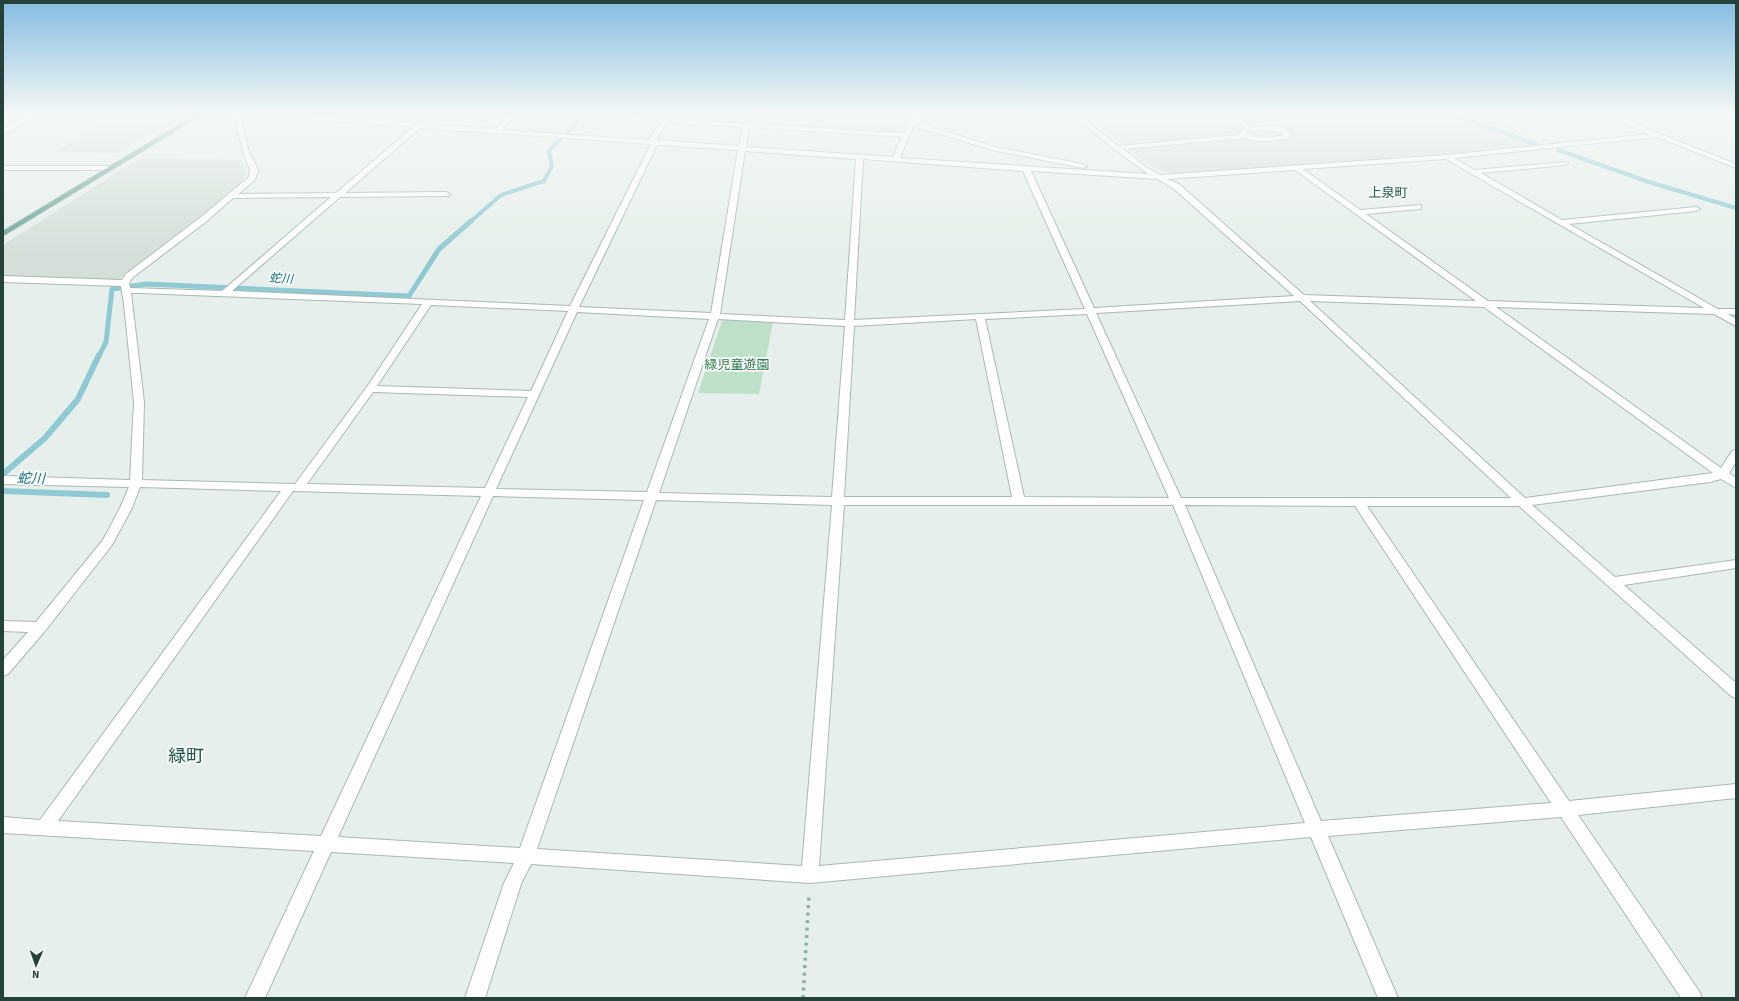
<svg xmlns="http://www.w3.org/2000/svg" width="1739" height="1001" font-family="'Source Sans 3','Noto Sans JP',sans-serif">
  <style>
    .built { fill: #d4dfda }
    .green { fill: #bfe0c8 }
    .lines { fill: none; stroke-linecap: round; stroke-linejoin: round }
    .stream-far2 { stroke: #8ec9d4; stroke-width: 4 }
    .stream-far1 { stroke: #8ec9d4; stroke-width: 5 }
    .stream { stroke: #8ec9d4; stroke-width: 6 }
    .minor-casing { stroke: #a8b8b2; stroke-width: 2 }
    .major-casing { stroke: #c2cac8; stroke-width: 2 }
    .path-far1 { stroke: #86b3a5; stroke-width: 1.5; stroke-dasharray: 1 2; stroke-linecap: butt }
    .path { stroke: #86b3a5; stroke-width: 3.5; stroke-dasharray: 3 4.5; stroke-linecap: butt }
    .minor { fill: #fff; fill-rule: evenodd }
    .major { fill: #6aa596; fill-rule: evenodd }
    .labels { text-anchor: middle; dominant-baseline: central; stroke-width: 3.5; stroke-linejoin: round; paint-order: stroke }
    .far-water-label { font-size: 12px; font-style: italic; fill: #1c6f80; stroke: #f7fbf9 }
    .far-quarter-label { font-size: 13px; fill: #1f5548; stroke: #f7fbf9 }
    .park-label { font-size: 13px; fill: #2d7a4b; stroke: #f7fbf9 }
    .water-label { font-size: 14px; font-style: italic; fill: #1c6f80; stroke: #f7fbf9 }
    .near-quarter-label { font-size: 18px; fill: #1f5548; stroke: #f7fbf9 }
  </style>
  <rect width="100%" height="100%" fill="#e6efeb"/>
  <!-- built -->
  <g class="built">
    <polygon points="600,114 909,114 901,133"/>
    <polygon points="1084,114 1449,114 1537,145 1446,155 1184,174 1172,173 1152,167"/>
    <polygon points="1462,114 1599,114 1609,118 1503,128"/>
    <polygon points="106,123 168,124 119,153 55,152"/>
    <polygon points="140,158 242,160 246,174 242,182 228,195 123,275 117,281 3,277 3,245"/>
  </g>
  <!-- green -->
  <polygon class="green" points="725,320 773,322 759,394 698,393 722,321"/>
  <g class="lines">
    <!-- stream-far2 -->
    <g class="stream-far2">
      <polyline points="1451,114 1538,145"/>
      <polyline points="1558,150 1649,182 1736,208"/>
      <polyline points="470,222 501,195 544,181 552,166 549,151 575,124 582,114"/>
    </g>
    <!-- stream-far1 -->
    <polyline class="stream-far1" points="99,356 106,342 112,289 146,284 409,296 439,249 471,221"/>
    <!-- stream -->
    <g class="stream">
      <polyline points="3,474 45,438 78,399 99,355"/>
      <polyline points="3,491 107,495"/>
    </g>
    <!-- minor casing -->
    <g class="minor-casing">
      <g id="minor">
        <polygon points="34,114 42,114 3,134 3,129"/>
        <path d="M234,114H240L249,152L258,170L255,180L238,194L336,193L413,127L258,116L255,114H286L495,129L510,114H517L502,130L649,140L661,122L633,120L630,118L631,117L904,133L912,114H918L915,122L995,147L1083,164L1087,166L1083,168L992,150L913,126L900,158L1148,174L1114,149L1071,114H1078L1118,146L1240,135V132L1246,128L1227,114C1238,114 1242,123 1252,126C1265,131 1279,120 1292,134L1288,138C1275,141 1259,143 1245,138L1123,149L1146,167L1160,175L1447,155L1649,134L1601,114H1610L1736,164V168L1657,137L1454,158L1474,170L1567,162L1568,163L1565,165L1481,173L1562,220L1696,207L1700,209L1696,211L1569,224L1718,309H1736V315L1728,314L1736,319V326L1714,314L1496,307L1721,468L1732,451L1736,450V462L1729,473L1736,478V488L1721,479L1710,482L1532,505L1615,577L1736,560V568L1624,585L1736,683V698L1731,696L1519,506H1367L1569,801L1736,784V798L1578,815L1699,991L1702,998H1681L1561,817L1328,836L1398,998H1378L1311,837L810,883L531,864L521,884L485,998H465L504,883L514,863L331,852L265,998H245L314,851L3,833V817L40,820L281,491L140,487L132,508L112,545L45,631L8,674L3,676V660L28,632L3,631V621L36,622L103,540L120,508L129,487L3,484V476L130,480L134,402L124,304L121,286L3,282V276L122,280L126,274L201,217L249,177L250,170L243,152ZM667,122L742,127L739,146L656,140ZM749,127L902,137L893,157L746,147ZM420,128L651,144L570,306L232,291L340,197L449,196L450,194L446,192L345,193ZM1271,130L1282,132L1285,134C1275,139 1256,139 1246,133L1250,131ZM657,145L738,150L711,313L579,307ZM745,151L856,159L845,320L720,314ZM863,159L1023,171L1085,309L854,320ZM1446,159L1704,308L1488,301L1366,214L1418,209H1421V205L1360,210L1303,169ZM1295,170L1476,301L1304,295L1179,184L1167,179ZM1031,171L1157,179L1173,188L1294,296L1094,308ZM331,197L222,291L130,288L129,283L132,278L207,221L233,198ZM131,293H139L422,304L369,384L295,484L142,480L144,402ZM1300,301L1511,498H1181L1096,313ZM1310,301L1484,307L1713,473L1525,498ZM431,305L568,311L531,391L377,386ZM577,312L709,319L647,492L496,489ZM1087,314L1169,498L1024,497L985,319ZM718,319L845,326L832,497L659,493ZM976,319L1012,497H844L854,326ZM373,392L528,397L485,488L307,484ZM293,491L481,496L321,836L58,821ZM493,496L644,500L520,848L338,837ZM656,500L832,505L802,866L537,849ZM844,505H1173L1305,823L819,866ZM1185,505L1355,506L1551,803L1321,821Z"/>
        <polygon points="3,166 110,166 114,168 110,170 3,170"/>
      </g>
    </g>
    <!-- major casing -->
    <g class="major-casing">
      <polygon id="major" points="196,114 204,114 3,236 3,231"/>
    </g>
    <!-- path-far1 -->
    <g class="path-far1">
      <polyline points="1455,114 1515,134"/>
      <polyline points="1467,126 1484,124"/>
      <polyline points="1506,128 1524,133"/>
    </g>
    <!-- path -->
    <polyline class="path" points="803,998 809,895"/>
    <!-- minor -->
    <use href="#minor" class="minor"/>
    <!-- major -->
    <use href="#major" class="major"/>
  </g>
  <!-- sky -->
  <linearGradient id="sky" x2="0" y2="1"><stop stop-color="#84bce0"/><stop offset="0.45" stop-color="#f4f8f6"/><stop offset="1" stop-color="#f4f8f6" stop-opacity="0"/></linearGradient>
  <rect width="1739" height="254" fill="url(#sky)"/>
  <g class="labels">
    <!-- far-water labels -->
    <g class="far-water-label">
      <text transform="translate(281 279) rotate(3)">蛇川</text>
    </g>
    <!-- far-quarter labels -->
    <g class="far-quarter-label">
      <text x="1388" y="193">上泉町</text>
    </g>
    <!-- park labels -->
    <g class="park-label">
      <text x="737" y="365">緑児童遊園</text>
    </g>
    <!-- water labels -->
    <g class="water-label">
      <text transform="translate(31 479) rotate(2)">蛇川</text>
    </g>
    <!-- near-quarter labels -->
    <g class="near-quarter-label">
      <text x="186" y="756">緑町</text>
    </g>
  </g>
  <!-- border -->
  <rect width="1739" height="1001" fill="none" stroke="#24423a" stroke-width="8"/>
  <!-- north arrow -->
  <g transform="translate(36 965) rotate(182)" stroke="#f7fbf9" stroke-width="3" paint-order="stroke">
  <path d="M0-3L7 15L0 10L-7 15Z" fill="#24423a"/>
  <text y="-6" font-size="11" font-weight="bold" text-anchor="middle" fill="#24423a">N</text>
  </g>
</svg>
